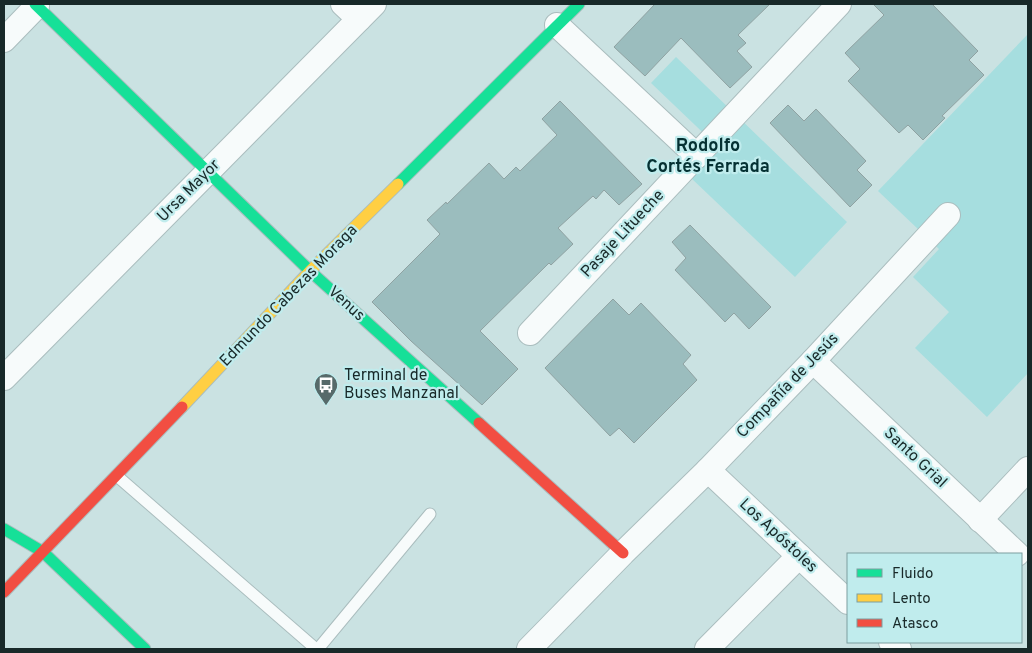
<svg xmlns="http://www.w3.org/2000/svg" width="1032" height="653" font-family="Overpass,sans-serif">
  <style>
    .green { fill: #a6dedf }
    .building { fill: #9bbdbe; stroke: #8fa2a2 }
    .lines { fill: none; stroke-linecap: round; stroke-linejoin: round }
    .lane-casing { stroke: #aabdbe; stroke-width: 13 }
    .street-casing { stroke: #aabdbe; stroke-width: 26 }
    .fast-casing { stroke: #aabdbe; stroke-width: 13 }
    .slow-casing { stroke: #aabdbe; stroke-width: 13 }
    .jam-casing { stroke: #aabdbe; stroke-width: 13 }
    .lane { stroke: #f7fbfb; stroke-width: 11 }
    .street { stroke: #f7fbfb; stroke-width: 24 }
    .fast { stroke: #16e098; stroke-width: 11 }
    .slow { stroke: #ffcf43; stroke-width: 11 }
    .jam { stroke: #f24e42; stroke-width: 11 }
    .labels { text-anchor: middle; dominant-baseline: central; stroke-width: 4.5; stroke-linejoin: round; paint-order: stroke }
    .street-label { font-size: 16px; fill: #182929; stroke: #c0eced }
    .poi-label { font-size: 16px; fill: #182929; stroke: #c0eced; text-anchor: start }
    .neighbourhood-label { font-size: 18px; font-weight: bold; fill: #053133; stroke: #c0eced }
  </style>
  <rect width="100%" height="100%" fill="#cae2e2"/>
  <!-- green -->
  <g class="green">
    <polygon points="1028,34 1028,373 987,417 915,348 949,312 913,277 939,249 878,191"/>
    <polygon points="676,57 847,222 795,277 690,177 718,147 651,83"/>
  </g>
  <!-- building -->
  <g class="building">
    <polygon points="655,4 770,4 738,35 746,43 737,51 752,67 730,88 681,38 645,76 614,47"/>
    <polygon points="873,4 932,4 978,51 969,60 984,75 942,116 945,118 923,140 908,125 899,133 848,81 860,69 845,53 884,15"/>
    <polygon points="560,101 642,184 619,205 604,190 596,199 593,196 558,228 573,244 551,265 549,263 480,331 518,369 482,405 411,341 372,302 440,234 427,220 446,202 447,204 489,163 504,179 516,167 520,171 557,135 542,119"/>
    <polygon points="788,105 804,121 816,109 866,161 857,170 872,185 850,207 770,123"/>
    <polygon points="690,225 771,307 749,329 734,313 725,322 675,270 686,258 672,242"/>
    <polygon points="613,299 629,315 641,303 691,355 683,364 697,380 634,443 619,428 610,436 545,368"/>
  </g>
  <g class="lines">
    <!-- lane casing -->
    <g class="lane-casing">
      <g id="lane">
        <polyline points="117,476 316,649"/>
        <polyline points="318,649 430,514"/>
      </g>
    </g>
    <!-- street casing -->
    <g class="street-casing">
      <g id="street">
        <polyline points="343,4 359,19"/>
        <polyline points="557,25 697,156"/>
        <polyline points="4,40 37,6"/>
        <polyline points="530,333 839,4"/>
        <polyline points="813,361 1017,554"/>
        <polyline points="4,378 374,4"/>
        <polyline points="708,470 848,602"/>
        <polyline points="980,520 1028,469"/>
        <polyline points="891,642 899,649"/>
        <polyline points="529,649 623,553 708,470 813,361 948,215"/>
        <polyline points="707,649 799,556"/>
      </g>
    </g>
    <!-- fast casing -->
    <g class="fast-casing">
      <g id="fast">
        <polyline points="35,4 310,271 479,423"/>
        <polyline points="398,184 579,4"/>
        <polyline points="4,529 43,552 145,649"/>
      </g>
    </g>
    <!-- slow casing -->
    <g class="slow-casing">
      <polyline id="slow" points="182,407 310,271 398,184"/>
    </g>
    <!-- jam casing -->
    <g class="jam-casing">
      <g id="jam">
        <polyline points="479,423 623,553"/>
        <polyline points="4,592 182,407"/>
      </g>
    </g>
    <!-- lane -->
    <use href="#lane" class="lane"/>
    <!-- street -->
    <use href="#street" class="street"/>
    <!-- fast -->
    <use href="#fast" class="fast"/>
    <!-- slow -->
    <use href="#slow" class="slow"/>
    <!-- jam -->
    <use href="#jam" class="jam"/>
  </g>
  <!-- icons -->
  <defs>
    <g id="bus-pin" transform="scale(1.25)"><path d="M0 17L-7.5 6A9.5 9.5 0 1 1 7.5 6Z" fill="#566a6a" stroke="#c0eced"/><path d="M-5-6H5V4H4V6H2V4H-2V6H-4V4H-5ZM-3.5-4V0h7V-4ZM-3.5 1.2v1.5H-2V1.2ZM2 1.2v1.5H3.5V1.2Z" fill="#fff"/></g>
  </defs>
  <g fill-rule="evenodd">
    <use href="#bus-pin" x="326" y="385"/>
  </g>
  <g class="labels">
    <!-- street labels -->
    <g class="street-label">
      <text transform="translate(189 191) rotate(-45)">Ursa Mayor</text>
      <text transform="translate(623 234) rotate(-47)">Pasaje Litueche</text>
      <text transform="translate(289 296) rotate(-46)">Edmundo Cabezas Moraga</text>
      <text transform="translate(346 304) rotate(42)">Venus</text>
      <text transform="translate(788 386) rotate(-46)">Compañía de Jesús</text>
      <text transform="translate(915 458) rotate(43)">Santo Grial</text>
      <text transform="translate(778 536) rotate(43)">Los Apóstoles</text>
    </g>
    <!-- poi labels -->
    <g class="poi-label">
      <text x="344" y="376">Terminal de<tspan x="344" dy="18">Buses Manzanal</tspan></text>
    </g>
    <!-- neighbourhood labels -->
    <g class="neighbourhood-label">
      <text x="708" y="146">Rodolfo<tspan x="708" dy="21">Cortés Ferrada</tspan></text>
    </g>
  </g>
  <!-- border -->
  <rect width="1032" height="653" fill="none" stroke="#182929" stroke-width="10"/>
  <!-- legend -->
  <rect x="847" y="553" width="175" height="90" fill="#c0eced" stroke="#7d9e9f"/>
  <rect x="857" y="569" width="25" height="8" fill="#16e098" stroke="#7d9e9f"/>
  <text x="892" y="578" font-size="15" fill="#182929">Fluido</text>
  <rect x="857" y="594" width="25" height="8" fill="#ffcf43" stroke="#7d9e9f"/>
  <text x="892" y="603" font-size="15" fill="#182929">Lento</text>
  <rect x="857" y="619" width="25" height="8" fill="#f24e42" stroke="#7d9e9f"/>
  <text x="892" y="628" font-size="15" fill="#182929">Atasco</text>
</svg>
